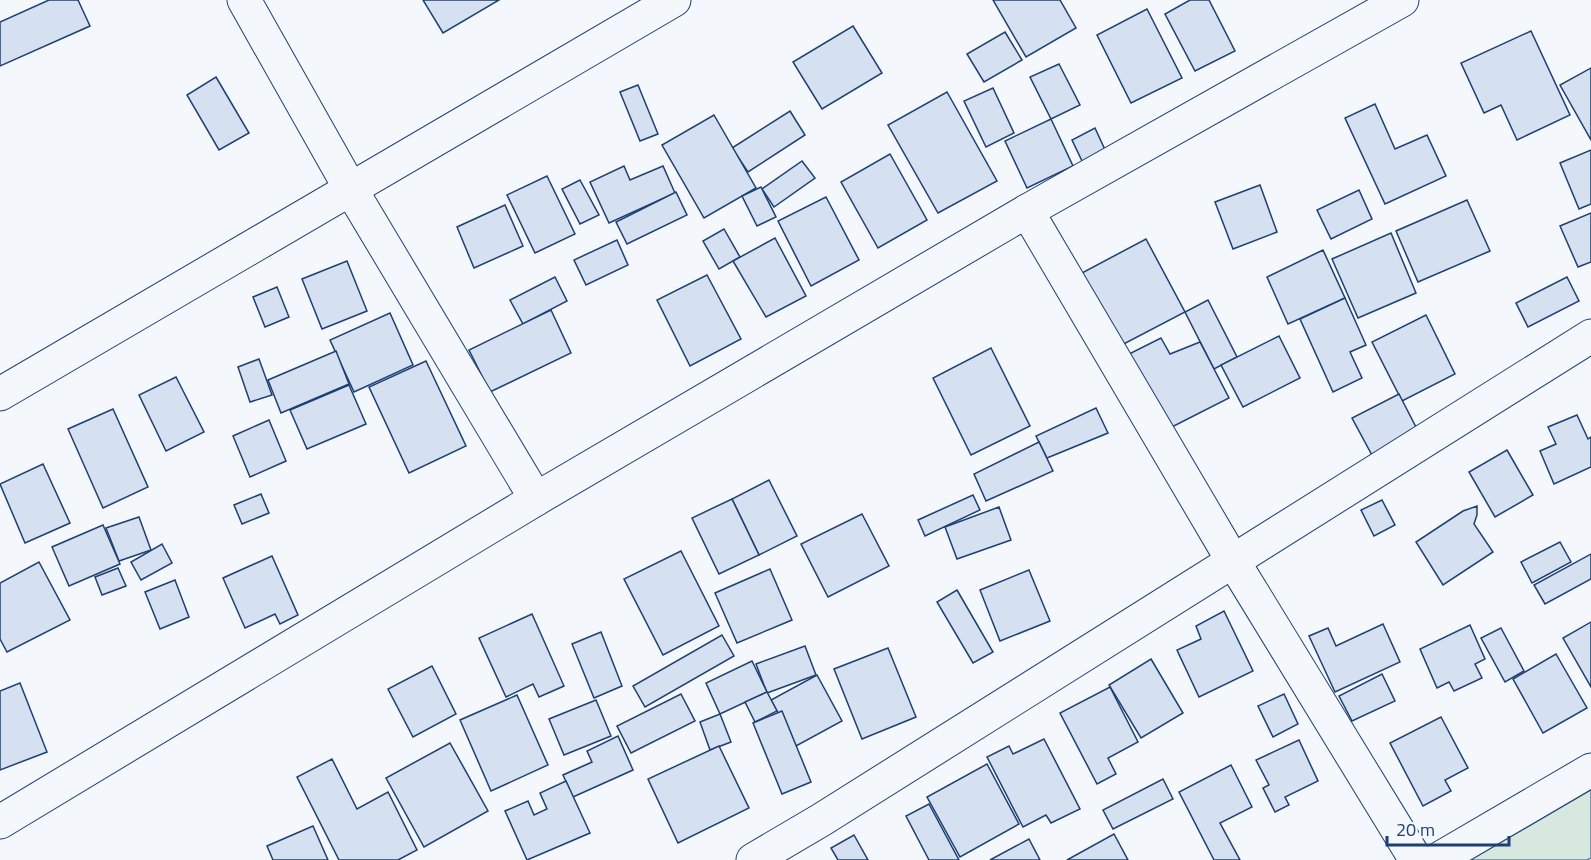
<svg xmlns="http://www.w3.org/2000/svg" width="1591" height="860" font-family="'Titillium Web',sans-serif">
  <style>
    .green { fill: #d7e8df; stroke: #687fa3; stroke-width: 1.5 }
    .building { fill: #d5e0f0; stroke: #1d3f73; stroke-width: 1.5 }
    .lines { fill: none; stroke-linecap: round; stroke-linejoin: round }
    .minor-casing { stroke: #1d3f73; stroke-width: 35 }
    .minor { stroke: #f4f7fb; stroke-width: 33 }
  </style>
  <rect width="100%" height="100%" fill="#f4f7fb"/>
  <!-- green -->
  <polygon class="green" points="1591,790 1591,858 1587,860 1470,860"/>
  <!-- building -->
  <g class="building">
    <polygon points="49,0 78,0 90,26 0,66 0,22"/>
    <polygon points="423,0 499,0 443,33"/>
    <polygon points="993,0 1060,0 1076,28 1026,57"/>
    <polygon points="1190,0 1209,0 1235,51 1195,71 1165,14"/>
    <polygon points="1147,9 1182,78 1131,103 1097,35"/>
    <polygon points="853,26 882,73 822,109 793,62"/>
    <polygon points="1531,31 1570,115 1517,140 1501,105 1484,113 1461,63"/>
    <polygon points="1005,32 1022,60 984,82 967,54"/>
    <polygon points="1059,64 1080,105 1051,119 1030,77"/>
    <polygon points="1591,68 1591,140 1560,85"/>
    <polygon points="216,77 249,133 219,150 187,95"/>
    <polygon points="638,85 658,134 640,141 620,92"/>
    <polygon points="993,88 1014,133 986,147 964,101"/>
    <polygon points="947,92 997,181 938,213 888,125"/>
    <polygon points="1375,104 1395,149 1427,135 1446,176 1385,204 1345,118"/>
    <polygon points="790,111 805,135 748,172 732,148"/>
    <polygon points="714,115 756,188 704,218 662,145"/>
    <polygon points="1051,119 1073,166 1027,188 1005,141"/>
    <polygon points="1095,128 1106,152 1083,163 1072,140"/>
    <polygon points="1591,150 1591,204 1579,209 1560,163"/>
    <polygon points="890,154 927,220 878,248 841,182"/>
    <polygon points="802,161 815,178 774,207 762,189"/>
    <polygon points="624,166 630,180 663,166 675,193 609,223 590,182"/>
    <polygon points="547,176 575,234 535,253 507,195"/>
    <polygon points="580,180 599,215 580,224 562,189"/>
    <polygon points="1260,185 1277,232 1233,249 1215,202"/>
    <polygon points="761,187 776,217 757,226 742,196"/>
    <polygon points="1359,190 1372,219 1331,239 1317,210"/>
    <polygon points="676,192 687,215 627,244 616,222"/>
    <polygon points="826,197 859,260 811,286 778,221"/>
    <polygon points="1467,200 1490,251 1418,282 1396,231"/>
    <polygon points="505,205 523,246 474,268 457,227"/>
    <polygon points="1591,213 1591,262 1578,267 1560,226"/>
    <polygon points="724,229 740,257 719,269 703,241"/>
    <polygon points="1391,233 1416,293 1358,318 1332,259"/>
    <polygon points="775,238 806,296 766,317 733,261"/>
    <polygon points="1146,239 1185,312 1118,347 1080,274"/>
    <polygon points="617,240 628,265 586,285 574,260"/>
    <polygon points="1323,250 1345,298 1288,324 1267,277"/>
    <polygon points="347,261 367,311 322,329 302,279"/>
    <polygon points="707,275 741,339 690,366 657,300"/>
    <polygon points="555,277 567,301 523,324 510,300"/>
    <polygon points="1567,277 1579,301 1528,327 1516,303"/>
    <polygon points="277,287 289,317 265,327 253,297"/>
    <polygon points="1345,298 1366,345 1350,352 1362,378 1333,392 1300,319"/>
    <polygon points="1208,300 1237,357 1214,369 1185,312"/>
    <polygon points="551,310 571,353 490,392 469,350"/>
    <polygon points="390,313 413,365 354,392 330,340"/>
    <polygon points="1426,315 1455,374 1402,401 1372,342"/>
    <polygon points="1279,336 1300,378 1243,407 1221,365"/>
    <polygon points="1161,338 1170,354 1200,342 1229,398 1166,430 1127,355"/>
    <polygon points="991,348 1030,426 971,455 933,378"/>
    <polygon points="336,351 349,384 281,413 268,380"/>
    <polygon points="259,359 272,395 250,402 238,367"/>
    <polygon points="426,361 466,446 409,473 369,387"/>
    <polygon points="176,377 204,432 166,451 139,395"/>
    <polygon points="349,385 366,424 307,449 290,410"/>
    <polygon points="1399,394 1419,433 1373,457 1352,418"/>
    <polygon points="1096,408 1108,433 1047,458 1036,436"/>
    <polygon points="113,409 148,487 103,508 68,429"/>
    <polygon points="1577,415 1588,439 1591,437 1591,467 1554,484 1540,451 1556,444 1548,427"/>
    <polygon points="269,420 286,461 250,477 233,436"/>
    <polygon points="1039,442 1053,471 986,501 974,474"/>
    <polygon points="1507,450 1533,495 1495,517 1469,472"/>
    <polygon points="43,464 70,523 25,543 0,484"/>
    <polygon points="769,480 797,536 759,555 732,499"/>
    <polygon points="261,494 269,513 242,524 234,505"/>
    <polygon points="973,495 980,510 925,536 918,520"/>
    <polygon points="732,499 759,555 719,574 692,518"/>
    <polygon points="1382,500 1395,525 1374,536 1361,510"/>
    <polygon points="1477,506 1477,515 1474,524 1493,552 1443,585 1416,542 1463,511"/>
    <polygon points="999,507 1011,540 957,559 945,527"/>
    <polygon points="862,514 889,566 828,597 801,544"/>
    <polygon points="139,517 151,550 119,561 106,528"/>
    <polygon points="103,525 120,564 69,586 52,547"/>
    <polygon points="1560,542 1571,562 1532,583 1521,562"/>
    <polygon points="162,544 172,563 141,580 131,562"/>
    <polygon points="681,551 719,626 663,655 624,579"/>
    <polygon points="1591,554 1591,579 1545,604 1534,585"/>
    <polygon points="272,556 298,615 280,624 275,614 245,628 223,578"/>
    <polygon points="39,562 70,620 7,652 0,639 0,583"/>
    <polygon points="118,568 126,586 102,595 95,577"/>
    <polygon points="770,569 792,620 737,643 715,593"/>
    <polygon points="1029,570 1050,621 1000,641 980,590"/>
    <polygon points="175,580 189,617 160,629 145,592"/>
    <polygon points="957,590 993,652 973,663 937,602"/>
    <polygon points="1224,611 1253,671 1199,697 1177,650 1201,639 1196,626"/>
    <polygon points="532,614 564,686 539,697 533,684 506,697 479,638"/>
    <polygon points="1591,622 1591,687 1563,638"/>
    <polygon points="1383,624 1400,662 1335,692 1309,636 1328,628 1336,646"/>
    <polygon points="1470,625 1485,659 1475,664 1482,678 1454,691 1449,682 1437,688 1420,649"/>
    <polygon points="1501,628 1524,671 1505,682 1481,638"/>
    <polygon points="601,632 622,686 594,698 572,644"/>
    <polygon points="722,635 734,656 645,707 633,686"/>
    <polygon points="805,646 816,675 767,693 756,664"/>
    <polygon points="888,648 916,717 862,739 834,669"/>
    <polygon points="1556,654 1587,708 1543,733 1513,679"/>
    <polygon points="1151,659 1183,713 1141,738 1109,685"/>
    <polygon points="752,661 767,692 720,714 706,683"/>
    <polygon points="432,666 456,714 413,737 388,689"/>
    <polygon points="1382,674 1395,701 1352,721 1339,696"/>
    <polygon points="817,675 842,721 796,746 771,700"/>
    <polygon points="20,683 47,752 0,770 0,691"/>
    <polygon points="1110,687 1138,742 1108,758 1116,774 1097,784 1060,713"/>
    <polygon points="767,692 777,711 755,722 745,702"/>
    <polygon points="681,694 695,721 631,753 617,726"/>
    <polygon points="1284,694 1298,724 1273,737 1258,706"/>
    <polygon points="517,695 548,765 491,791 460,720"/>
    <polygon points="596,700 611,736 564,755 549,719"/>
    <polygon points="782,711 811,782 782,794 753,723"/>
    <polygon points="720,714 731,742 710,750 700,722"/>
    <polygon points="1441,717 1468,768 1445,780 1451,791 1423,806 1390,743"/>
    <polygon points="618,736 633,770 573,797 563,775 592,762 587,751"/>
    <polygon points="1044,739 1080,809 1051,823 1046,815 1023,827 987,757 1009,746 1013,754"/>
    <polygon points="1299,740 1318,781 1285,797 1289,805 1275,812 1263,788 1269,785 1256,760"/>
    <polygon points="450,743 488,811 424,847 386,778"/>
    <polygon points="719,746 749,808 678,843 648,779"/>
    <polygon points="332,759 357,809 388,792 417,850 398,860 339,860 297,777"/>
    <polygon points="987,764 1019,824 960,857 927,797"/>
    <polygon points="1231,765 1252,807 1220,823 1240,860 1214,860 1179,792"/>
    <polygon points="1163,779 1173,799 1113,829 1103,810"/>
    <polygon points="566,781 590,833 527,860 505,811 528,801 534,815 547,809 540,793"/>
    <polygon points="929,804 959,860 929,860 906,816"/>
    <polygon points="313,826 328,860 273,860 267,846"/>
    <polygon points="1114,834 1128,860 1067,860"/>
    <polygon points="854,835 868,860 838,860 831,848"/>
    <polygon points="1029,839 1040,860 990,860"/>
  </g>
  <g class="lines">
    <!-- minor casing -->
    <g class="minor-casing">
      <g id="minor">
        <polyline points="244,0 350,188 536,499"/>
        <polyline points="1027,211 1233,561 1416,860"/>
        <polyline points="0,394 674,0"/>
        <polyline points="0,822 536,499 1027,211 1402,0"/>
        <polyline points="753,860 821,820 1591,336"/>
        <polyline points="1437,860 1591,770"/>
      </g>
    </g>
    <!-- minor -->
    <use href="#minor" class="minor"/>
  </g>
  <!-- scale -->
  <path d="M1387 836v9h122v-9" fill="none" stroke="#1d3f73" stroke-width="3"/>
  <text x="1396" y="836" font-size="18" fill="#1d3f73" stroke="#f4f7fb" stroke-width="4.5" paint-order="stroke">20 m</text>
</svg>
